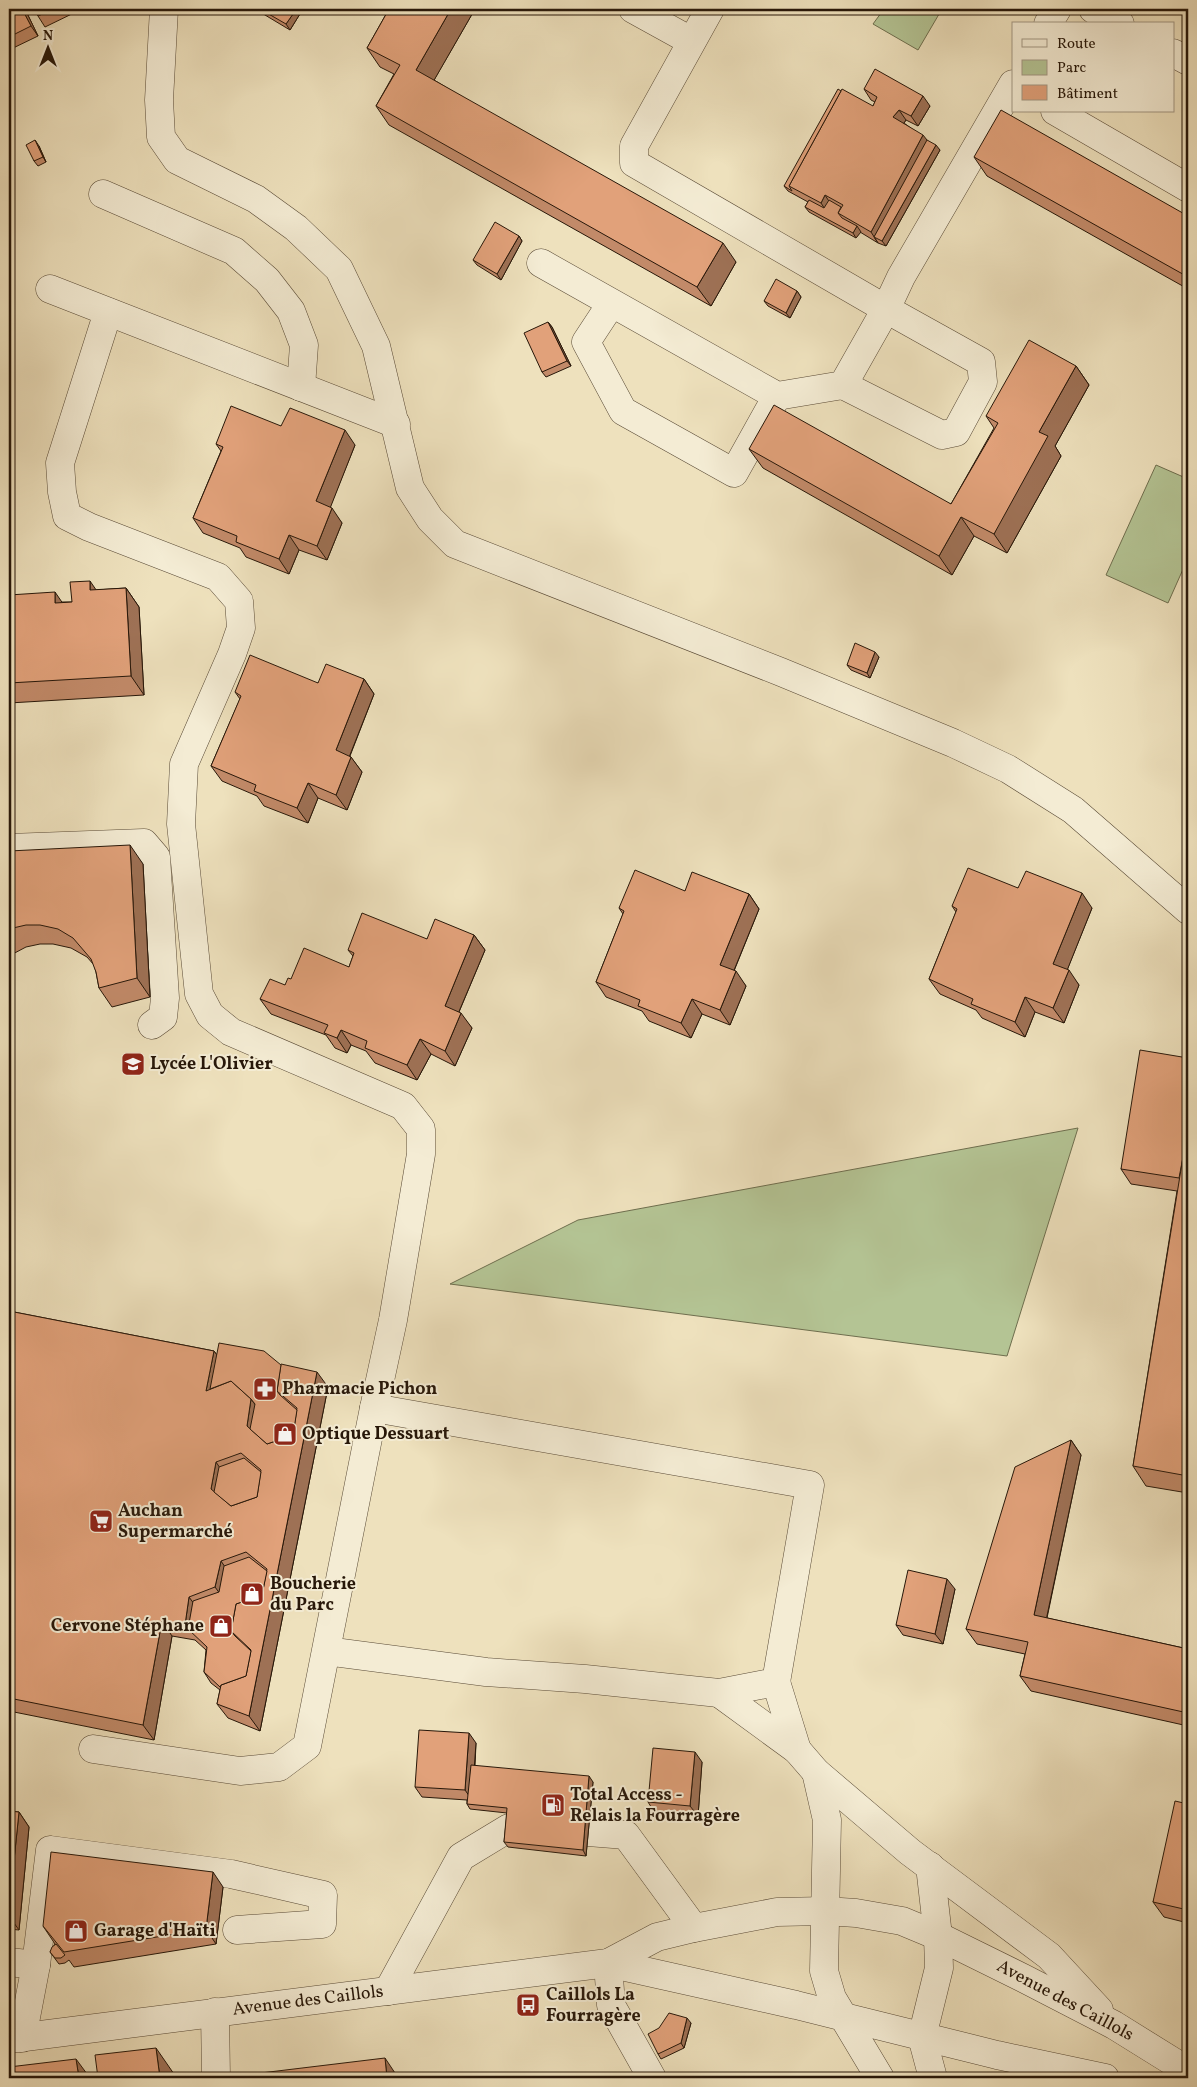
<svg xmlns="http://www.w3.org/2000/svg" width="1197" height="2087" font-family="Vollkorn,serif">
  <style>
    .green { fill: #b4c494; stroke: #6e6e4e }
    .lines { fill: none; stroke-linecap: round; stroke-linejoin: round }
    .minor-casing { stroke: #594a36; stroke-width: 29 }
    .minor { stroke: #f4ecd4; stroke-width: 28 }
    .wall { fill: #c28a69; stroke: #271709 }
    .shaded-wall { fill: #9e7155; stroke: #271709 }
    .building { fill: #e1a17a; stroke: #271709; fill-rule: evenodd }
    .labels { text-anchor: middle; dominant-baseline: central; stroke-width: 4; stroke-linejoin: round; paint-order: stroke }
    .poi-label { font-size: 18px; font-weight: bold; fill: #271709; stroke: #f4ecd4; text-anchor: start }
    .street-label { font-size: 18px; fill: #271709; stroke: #f4ecd4 }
  </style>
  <rect width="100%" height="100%" fill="#eee1bd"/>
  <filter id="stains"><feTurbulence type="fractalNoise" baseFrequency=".004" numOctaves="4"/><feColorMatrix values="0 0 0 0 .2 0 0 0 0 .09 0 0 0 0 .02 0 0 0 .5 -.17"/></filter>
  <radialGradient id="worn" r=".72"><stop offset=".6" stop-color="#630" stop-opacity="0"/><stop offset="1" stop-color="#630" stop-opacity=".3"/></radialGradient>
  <!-- green -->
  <g class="green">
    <polygon points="873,9 942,9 918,50 873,24 881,13"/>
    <polygon points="1156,465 1188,479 1188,558 1168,603 1106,575"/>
    <polygon points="1078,1128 1007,1356 450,1284 578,1220"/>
  </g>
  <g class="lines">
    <!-- minor casing -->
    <g class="minor-casing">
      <g id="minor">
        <polyline points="164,9 159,100 161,137 177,160 256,199 296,228 339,269 376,346 410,488 430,519 455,544 781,672 953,743 1008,769 1073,810 1188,910"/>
        <polyline points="633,9 691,41"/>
        <polyline points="710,9 634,146 634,163 886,309 981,362 983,382 956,432 942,435 843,385"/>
        <polyline points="1093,9 1120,24"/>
        <polyline points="1048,24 1057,9"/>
        <polyline points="1173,53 1188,61"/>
        <polyline points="1055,111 1188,188"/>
        <polyline points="103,194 234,251 267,280 291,311 304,345 301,387"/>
        <polyline points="541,263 777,396 843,385 886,309 901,277 1013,84"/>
        <polyline points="50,289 396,424"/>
        <polyline points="611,304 586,342 623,411 734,473 777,396"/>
        <polyline points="108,312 60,463 62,492 67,516 89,527 218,577 239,601 241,628 232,654 184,764 181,824 199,994 210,1015 231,1032 403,1106 421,1129 421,1154 393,1320 374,1408"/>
        <polyline points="9,848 144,843 156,857 165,998 163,1017 152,1025"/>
        <polyline points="776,1682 797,1750"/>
        <polyline points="719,1693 797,1750 816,1772 910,1852 1049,1956 1099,2010"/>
        <polyline points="93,1749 240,1771 279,1767 307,1746 374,1408 810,1485 776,1682 719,1693 585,1679 486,1672 326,1651"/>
        <polyline points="816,1772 827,1820 824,1971 832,1998 880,2078"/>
        <polyline points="588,1832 626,1835 694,1928"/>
        <polyline points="9,1962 36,1965"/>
        <polyline points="608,1963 796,2005 997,2055 1105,2078"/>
        <polyline points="608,1963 611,2005 652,2078"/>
        <polyline points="388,1991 461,1857 509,1828"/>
        <polyline points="215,2012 216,2078"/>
        <polyline points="922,2037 939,1968 938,1936 930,1866"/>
        <polyline points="922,2037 933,2078"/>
        <polyline points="22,2038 36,1965 50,1850 231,1874 323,1895 322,1924 237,1930"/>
        <polyline points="9,2039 608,1963 657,1937 694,1928 777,1912 825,1911 856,1913 902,1921 938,1936 1023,1978 1114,2025 1188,2071"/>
      </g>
    </g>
    <!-- minor -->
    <use href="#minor" class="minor"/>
  </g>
  <!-- wall -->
  <g class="wall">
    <polygon points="9,9 25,9 38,36 9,50"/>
    <polygon points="34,9 82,9 45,27 38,16"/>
    <polygon points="255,9 303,9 290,30"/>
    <polygon points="389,9 475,9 434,80 736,262 711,306 389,125 376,106 394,74 380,67 367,48"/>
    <polygon points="480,9 489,9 487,13"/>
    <polygon points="864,89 930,106 918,126 906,120 904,123 940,150 886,246 878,243 860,232 856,238 809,212 805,207 808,202 788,191 784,186 873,106 875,102 871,100"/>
    <polygon points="39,146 46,162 38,166 34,161"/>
    <polygon points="974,157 1188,216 1188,289 987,176"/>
    <polygon points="519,236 522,241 501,280 477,265 473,260"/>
    <polygon points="797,291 801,297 790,318 768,306 764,301"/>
    <polygon points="548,322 552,327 571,366 546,377 542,372"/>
    <polygon points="1076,366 1089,385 1055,446 1061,456 1007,553 974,536 952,575 763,468 749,449 951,504 994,428 986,416"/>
    <polygon points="281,426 355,445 330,507 342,523 327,560 299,550 289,574 246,557 240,548 203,533 193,518 221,451 216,444"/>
    <polygon points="126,588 139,607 144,695 9,703 9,595 62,602 72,602 96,590"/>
    <polygon points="879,657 870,678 851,670 847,665"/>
    <polygon points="364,679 374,694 350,756 362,772 347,810 318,798 308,823 264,806 257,796 222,781 211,766 240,699 235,692 318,683"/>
    <polygon points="9,851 143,864 150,997 112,1007 99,988 96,972 94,965 87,957 71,948 53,944 40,944 26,947 9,956"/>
    <polygon points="1018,888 1092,908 1067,970 1079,985 1064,1023 1035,1012 1025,1037 982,1018 976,1010 940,994 929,979 956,912 952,906"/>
    <polygon points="685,891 749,894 759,909 734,971 746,986 730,1025 702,1014 691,1038 649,1021 642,1011 606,997 596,982 623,914 619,908"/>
    <polygon points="474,935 485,950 459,1012 472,1028 455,1066 431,1054 417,1080 375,1063 366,1051 351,1045 347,1053 335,1048 326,1035 271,1014 260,999 285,985 291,979 349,967 353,956 348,950 427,939"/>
    <polygon points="1188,1058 1188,1493 1146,1486 1133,1466 1177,1191 1131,1184 1121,1169"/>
    <polygon points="9,1311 214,1351 217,1355 281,1365 328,1387 260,1731 228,1718 217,1704 220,1690 211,1683 204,1672 206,1650 195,1640 172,1636 154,1740 9,1711"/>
    <polygon points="1071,1440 1081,1455 1047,1618 1188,1649 1188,1726 1031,1691 1020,1676 1025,1654 977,1644 966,1629"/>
    <polygon points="955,1589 943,1644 903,1635 896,1625"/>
    <polygon points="476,1743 475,1766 593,1782 586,1856 508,1847 504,1842 507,1813 470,1809 467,1804 467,1800 422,1797 415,1787"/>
    <polygon points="702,1762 698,1816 655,1813 648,1802"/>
    <polygon points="1188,1804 1188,1923 1164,1917 1153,1902"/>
    <polygon points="9,1811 19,1812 29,1827 19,1930 9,1929"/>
    <polygon points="223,1887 216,1944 74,1967 69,1960 65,1963 59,1964 50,1952 55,1944 43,1926"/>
    <polygon points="691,2023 684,2048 661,2059 658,2054"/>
  </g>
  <!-- shaded-wall -->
  <g class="shaded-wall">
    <polygon points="22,9 25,9 38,36 31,26"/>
    <polygon points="290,9 303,9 290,30 286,24 293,14"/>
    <polygon points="451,9 475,9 429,89 416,70"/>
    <polygon points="484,9 489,9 487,13"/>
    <polygon points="923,96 930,106 918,126 911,116"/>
    <polygon points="899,110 906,120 901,127 893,117"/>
    <polygon points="923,135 931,145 874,237 878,243 871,232"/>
    <polygon points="35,140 39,146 46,162 43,157"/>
    <polygon points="936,145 940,150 886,246 882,241"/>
    <polygon points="825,195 832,206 828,214 821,203"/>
    <polygon points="857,226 861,232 856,238 853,233"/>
    <polygon points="519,236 522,241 501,280 497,274"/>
    <polygon points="723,243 736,262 711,306 697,287"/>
    <polygon points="797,291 801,297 790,318 786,313"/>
    <polygon points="548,322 552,327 571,366 567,361"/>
    <polygon points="1076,366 1089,385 1055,446 1061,456 1007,553 994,534 1039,432"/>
    <polygon points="345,430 355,445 327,516 316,501"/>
    <polygon points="332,508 342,523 327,560 317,546"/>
    <polygon points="961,517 974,536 952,575 939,556"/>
    <polygon points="289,535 299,550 289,574 279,559"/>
    <polygon points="90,581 103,600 90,590"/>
    <polygon points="126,588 139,607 144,695 131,676"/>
    <polygon points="55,592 68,611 55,603"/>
    <polygon points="875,652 879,657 870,678 867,673"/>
    <polygon points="364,679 374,694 346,765 336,750"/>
    <polygon points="351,757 362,772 347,810 336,795"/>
    <polygon points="308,783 318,798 308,823 297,808"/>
    <polygon points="130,845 143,864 150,997 137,978"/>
    <polygon points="1082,893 1092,908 1064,978 1053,964"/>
    <polygon points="749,894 759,909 730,980 720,965"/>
    <polygon points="474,935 485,950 455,1021 445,1006"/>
    <polygon points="1069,970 1079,985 1064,1023 1053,1008"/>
    <polygon points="736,971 746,986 730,1025 720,1010"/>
    <polygon points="1025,997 1035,1012 1025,1037 1015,1022"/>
    <polygon points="692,999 702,1014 691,1038 681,1023"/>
    <polygon points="461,1013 472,1028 455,1066 445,1051"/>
    <polygon points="341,1030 351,1045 347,1053 337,1038"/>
    <polygon points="420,1039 431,1054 417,1080 407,1065"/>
    <polygon points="1188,1141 1188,1188 1182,1179"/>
    <polygon points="214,1351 224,1365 209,1396 206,1391"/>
    <polygon points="317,1372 328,1387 260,1731 249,1716"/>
    <polygon points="251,1399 262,1414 258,1438 247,1426"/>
    <polygon points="1071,1440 1081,1455 1044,1630 1034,1615"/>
    <polygon points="216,1462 226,1477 214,1493 211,1489"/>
    <polygon points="221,1561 231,1576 226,1602 215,1587"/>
    <polygon points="947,1579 955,1589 943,1644 935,1634"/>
    <polygon points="189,1597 200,1612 188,1629 185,1625"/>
    <polygon points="162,1621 172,1636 154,1740 143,1725"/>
    <polygon points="469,1733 476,1743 472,1800 465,1790"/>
    <polygon points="695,1752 702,1762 698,1816 690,1806"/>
    <polygon points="589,1776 593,1782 586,1856 583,1850"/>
    <polygon points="19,1812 29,1827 19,1930 9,1916 9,1909"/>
    <polygon points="213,1872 223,1887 216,1944 206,1929"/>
    <polygon points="687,2018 691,2023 684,2048 681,2043"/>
    <polygon points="156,2048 174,2074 175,2078 160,2078"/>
    <polygon points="385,2058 395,2073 396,2078 387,2078"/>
    <polygon points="76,2059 90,2078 79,2078"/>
  </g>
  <!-- building -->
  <g class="building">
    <polygon points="9,9 22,9 31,26 9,37"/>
    <polygon points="34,9 54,9 38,16"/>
    <polygon points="260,9 285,9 293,14 286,24"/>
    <polygon points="389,9 451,9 416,70 723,243 697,287 376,106 400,65 367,48"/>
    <polygon points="875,69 923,96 911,116 899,110 893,117 923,135 871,232 838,213 843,205 825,195 821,203 789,186 842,89 873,106 877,97 864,89"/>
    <polygon points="838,89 841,91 789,186 792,191 784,186"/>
    <polygon points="1001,110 1188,216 1188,277 974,157"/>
    <polygon points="35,140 43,157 34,161 26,145"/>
    <polygon points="927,140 936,145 882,241 874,237"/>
    <polygon points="809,200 824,208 829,200 841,207 838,213 842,218 857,226 853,233 805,207"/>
    <polygon points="495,222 519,236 497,274 473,260"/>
    <polygon points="776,279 797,291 786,313 764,301"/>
    <polygon points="548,322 567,361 542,372 524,333"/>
    <polygon points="1029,340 1076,366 1039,432 1048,436 994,534 961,517 939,556 749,449 774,405 951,504 998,423 986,416"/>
    <polygon points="231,406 281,426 290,408 345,430 316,501 332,508 317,546 289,535 279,559 236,542 237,536 193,518 223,447 216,444"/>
    <polygon points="90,581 90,590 126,588 131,676 9,683 9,595 55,592 55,603 72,602 70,582"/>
    <polygon points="855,643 875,652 867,673 847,665"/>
    <polygon points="250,655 318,683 326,664 364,679 336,750 351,757 336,795 308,783 297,808 254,791 256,785 211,766 241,696 235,692"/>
    <polygon points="130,845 137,978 99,988 96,972 91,959 73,938 58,929 40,925 26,925 13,928 9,930 9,851"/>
    <polygon points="968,868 1018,888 1026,871 1082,893 1053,964 1069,970 1053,1008 1025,997 1015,1022 971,1004 973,999 929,979 957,909 952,906"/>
    <polygon points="635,870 685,891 692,872 749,894 720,965 736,971 720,1010 692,999 681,1023 638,1006 640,1000 596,982 624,911 619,908"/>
    <polygon points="362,913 427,939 435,919 474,935 445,1006 461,1013 445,1051 420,1039 407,1065 365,1048 367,1041 341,1030 337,1038 324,1033 328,1025 260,999 270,979 285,985 288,978 291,979 304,948 349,967 354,953 348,950"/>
    <polygon points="1140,1050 1188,1058 1188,1141 1186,1158 1183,1157 1179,1178 1121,1169"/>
    <polygon points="1183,1157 1188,1158 1188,1476 1133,1466"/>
    <path d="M9,1311L214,1351L206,1391L231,1381L251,1399L247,1426L267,1444L293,1435L297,1408L277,1391L281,1364L317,1372L249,1716L217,1704L221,1685L246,1676L251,1650L231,1631L236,1604L262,1595L267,1569L246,1552L221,1561L215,1587L189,1597L185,1625L162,1621L143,1725L9,1698ZM241,1453L261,1470L257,1497L231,1506L211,1489L216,1462Z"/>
    <polygon points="219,1343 264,1351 281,1365 277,1391 280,1395 297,1410 293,1435 267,1444 250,1429 255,1404 251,1399 231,1381 210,1389"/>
    <polygon points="1071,1440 1034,1615 1188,1649 1188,1713 1020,1676 1028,1642 966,1629 1015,1467"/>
    <polygon points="244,1458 261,1472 257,1497 231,1506 214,1492 219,1467"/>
    <polygon points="249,1557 267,1571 262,1595 236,1604 231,1631 235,1636 251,1651 246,1676 221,1685 220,1687 204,1672 207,1647 188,1629 193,1601 219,1592 224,1566"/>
    <polygon points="908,1570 947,1579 935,1634 896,1625"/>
    <polygon points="419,1730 469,1733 465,1790 415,1787"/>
    <polygon points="653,1748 695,1752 690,1806 648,1802"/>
    <polygon points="471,1765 589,1776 583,1850 504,1842 507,1808 467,1804"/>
    <polygon points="1175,1801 1188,1804 1188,1910 1153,1902"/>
    <polygon points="9,1811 19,1812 9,1909"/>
    <polygon points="51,1852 213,1872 206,1929 64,1952 43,1926"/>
    <polygon points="56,1944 65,1955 61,1958 55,1958 50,1952 52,1947"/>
    <polygon points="669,2013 687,2018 681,2043 658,2054 648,2034 659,2028"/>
    <polygon points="156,2048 160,2078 98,2078 95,2055"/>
    <polygon points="385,2058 387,2078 237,2078 236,2076"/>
    <polygon points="76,2059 79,2078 9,2078 9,2067"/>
  </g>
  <!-- icons -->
  <defs>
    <g id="school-square" transform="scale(1.25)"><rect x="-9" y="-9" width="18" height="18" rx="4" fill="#8f2418" stroke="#f4ecd4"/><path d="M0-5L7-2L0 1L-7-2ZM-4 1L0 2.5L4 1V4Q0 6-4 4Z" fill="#fff"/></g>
    <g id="pharmacy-square" transform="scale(1.25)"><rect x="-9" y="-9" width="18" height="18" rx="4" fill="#8f2418" stroke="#f4ecd4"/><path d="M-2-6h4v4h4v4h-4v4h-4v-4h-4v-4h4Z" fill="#fff"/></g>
    <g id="shop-square" transform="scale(1.25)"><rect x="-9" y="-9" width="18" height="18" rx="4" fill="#8f2418" stroke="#f4ecd4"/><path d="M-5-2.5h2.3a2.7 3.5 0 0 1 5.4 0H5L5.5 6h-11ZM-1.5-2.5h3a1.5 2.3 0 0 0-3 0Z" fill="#fff"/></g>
    <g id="supermarket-square" transform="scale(1.25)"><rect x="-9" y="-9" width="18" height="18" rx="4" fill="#8f2418" stroke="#f4ecd4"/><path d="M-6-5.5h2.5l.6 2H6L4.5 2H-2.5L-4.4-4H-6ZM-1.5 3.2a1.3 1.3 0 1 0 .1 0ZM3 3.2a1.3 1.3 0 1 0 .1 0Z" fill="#fff"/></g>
    <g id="fuel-square" transform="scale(1.25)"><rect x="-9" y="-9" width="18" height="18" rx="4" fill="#8f2418" stroke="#f4ecd4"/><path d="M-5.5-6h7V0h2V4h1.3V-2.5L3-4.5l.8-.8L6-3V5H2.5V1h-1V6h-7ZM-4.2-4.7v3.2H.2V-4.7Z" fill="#fff"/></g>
    <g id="bus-square" transform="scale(1.25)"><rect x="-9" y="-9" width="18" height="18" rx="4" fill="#8f2418" stroke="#f4ecd4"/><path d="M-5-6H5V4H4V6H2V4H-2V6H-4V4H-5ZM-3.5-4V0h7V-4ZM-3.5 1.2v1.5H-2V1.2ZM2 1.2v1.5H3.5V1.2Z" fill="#fff"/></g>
  </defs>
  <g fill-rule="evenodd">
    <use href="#school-square" x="133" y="1064"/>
    <use href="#pharmacy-square" x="265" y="1389"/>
    <use href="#shop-square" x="285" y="1434"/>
    <use href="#supermarket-square" x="101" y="1521"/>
    <use href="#shop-square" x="252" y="1594"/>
    <use href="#shop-square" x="221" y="1626"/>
    <use href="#fuel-square" x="553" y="1805"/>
    <use href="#shop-square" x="76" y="1931"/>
    <use href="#bus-square" x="528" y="2005"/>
  </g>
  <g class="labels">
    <!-- poi labels -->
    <g class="poi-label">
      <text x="150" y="1064">Lycée L'Olivier</text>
      <text x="282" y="1389">Pharmacie Pichon</text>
      <text x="302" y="1434">Optique Dessuart</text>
      <text x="118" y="1511">Auchan<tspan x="118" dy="21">Supermarché</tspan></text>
      <text x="270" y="1584">Boucherie<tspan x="270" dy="21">du Parc</tspan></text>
      <text x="204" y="1626" text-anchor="end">Cervone Stéphane</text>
      <text x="570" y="1795">Total Access -<tspan x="570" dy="21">Relais la Fourragère</tspan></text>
      <text x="94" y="1931">Garage d'Haïti</text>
      <text x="546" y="1995">Caillols La<tspan x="546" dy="21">Fourragère</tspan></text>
    </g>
    <!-- street labels -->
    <g class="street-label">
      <text transform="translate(308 2001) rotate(-7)">Avenue des Caillols</text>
      <text transform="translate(1065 2001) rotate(28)">Avenue des Caillols</text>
    </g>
  </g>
  <!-- margin -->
  <rect width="1197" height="2087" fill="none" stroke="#eee1bd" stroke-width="30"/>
  <rect x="10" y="10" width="1177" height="2067" fill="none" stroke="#271709" stroke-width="2.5"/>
  <rect x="15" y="15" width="1167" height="2057" fill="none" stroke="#271709"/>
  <!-- legend -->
  <rect x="1012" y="22" width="162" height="90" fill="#f4ecd4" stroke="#a29783"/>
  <rect x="1022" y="39" width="25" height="8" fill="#f4ecd4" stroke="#a29783"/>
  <text x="1057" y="48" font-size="15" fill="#271709">Route</text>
  <rect x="1022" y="60" width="25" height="15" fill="#b4c494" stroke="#a29783"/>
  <text x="1057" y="72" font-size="15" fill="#271709">Parc</text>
  <rect x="1022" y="85" width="25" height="15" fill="#e1a17a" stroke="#a29783"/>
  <text x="1057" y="98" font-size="15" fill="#271709">Bâtiment</text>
  <!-- north arrow -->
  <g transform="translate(48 48)" stroke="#f4ecd4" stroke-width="4" paint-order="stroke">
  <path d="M0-4L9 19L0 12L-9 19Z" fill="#271709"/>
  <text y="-8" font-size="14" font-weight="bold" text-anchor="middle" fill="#271709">N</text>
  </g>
  <rect width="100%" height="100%" filter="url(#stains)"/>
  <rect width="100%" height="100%" fill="url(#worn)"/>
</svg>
